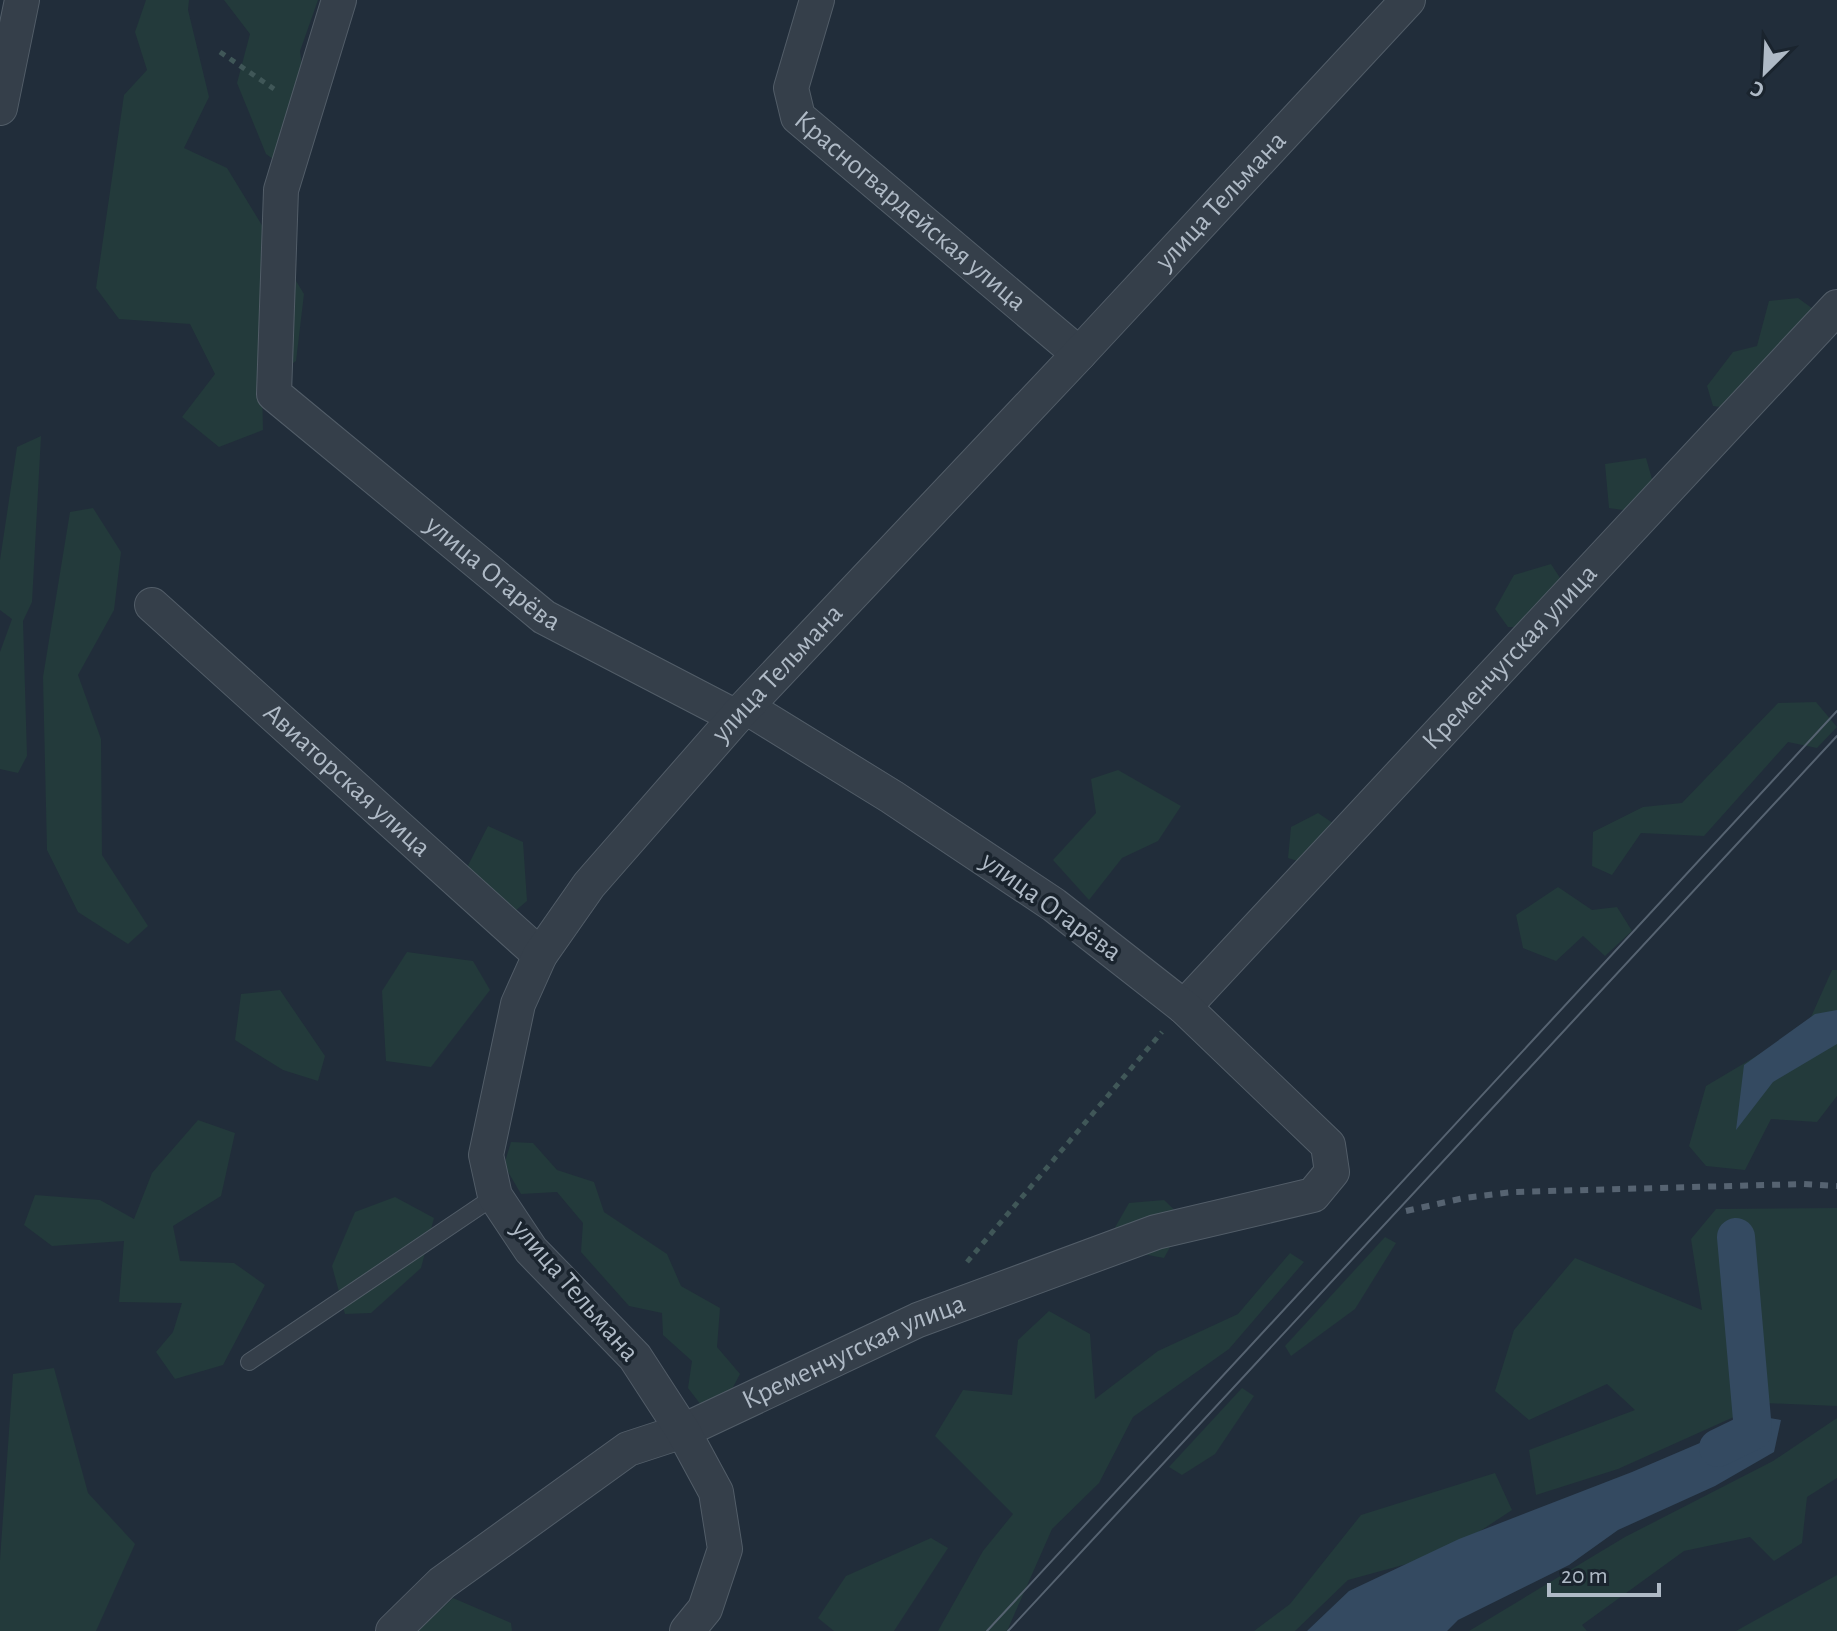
<svg xmlns="http://www.w3.org/2000/svg" width="1837" height="1631" font-family="'Alegreya Sans',sans-serif">
  <style>
    .green { fill: #233a3b }
    .water { fill: #344a61 }
    .lines { fill: none; stroke-linecap: round; stroke-linejoin: round }
    .canal { stroke: #344a61; stroke-width: 38 }
    .lane-casing { stroke: #525d68; stroke-width: 18 }
    .street-casing { stroke: #525d68; stroke-width: 36 }
    .path { stroke: #405758; stroke-width: 5; stroke-dasharray: 6 6; stroke-linecap: butt }
    .lane { stroke: #353f4a; stroke-width: 16 }
    .street { stroke: #353f4a; stroke-width: 34 }
    .tram { stroke: #566371; stroke-width: 2 }
    .rail { stroke: #566371; stroke-width: 6; stroke-dasharray: 8 8; stroke-linecap: butt }
    .labels { text-anchor: middle; dominant-baseline: central; stroke-width: 7; stroke-linejoin: round; paint-order: stroke }
    .street-label { font-size: 28px; fill: #afbac6; stroke: #1a242e }
  </style>
  <rect width="100%" height="100%" fill="#212d3a"/>
  <!-- green -->
  <g class="green">
    <polygon points="146,0 189,0 188,10 209,97 184,148 227,168 304,294 296,361 262,385 263,430 219,447 182,417 215,374 190,324 119,319 96,288 124,95 147,70 135,32"/>
    <polygon points="224,0 318,0 300,51 312,145 297,176 266,154 237,83 250,34"/>
    <polygon points="1798,298 1820,314 1743,410 1713,406 1707,386 1733,352 1757,346 1769,301"/>
    <polygon points="41,436 32,602 23,621 27,756 18,773 0,769 0,652 12,619 0,610 0,560 17,447"/>
    <polygon points="1646,458 1654,486 1630,511 1609,508 1605,464"/>
    <polygon points="93,508 121,552 114,610 78,675 101,739 102,855 148,926 128,944 78,912 47,850 43,677 70,512"/>
    <polygon points="1551,564 1571,595 1543,627 1508,627 1495,609 1514,575"/>
    <polygon points="1816,702 1837,727 1817,748 1788,742 1704,836 1641,833 1612,875 1592,866 1593,832 1643,807 1682,803 1778,703"/>
    <polygon points="1118,770 1181,806 1158,841 1122,858 1089,900 1053,860 1096,813 1091,779"/>
    <polygon points="1318,813 1340,828 1326,870 1288,858 1291,827"/>
    <polygon points="488,826 523,842 527,901 494,929 451,899"/>
    <polygon points="1558,887 1592,910 1617,907 1632,931 1605,956 1583,936 1556,961 1523,948 1516,915"/>
    <polygon points="407,952 473,961 490,990 431,1067 386,1061 382,991"/>
    <polygon points="1832,970 1837,970 1837,1096 1817,1122 1771,1119 1745,1170 1706,1166 1689,1146 1706,1086 1807,1026"/>
    <polygon points="280,990 325,1056 318,1081 283,1070 235,1040 241,994"/>
    <polygon points="198,1120 235,1133 221,1196 173,1226 180,1261 234,1263 265,1285 223,1365 175,1379 156,1352 173,1332 182,1303 119,1302 124,1241 52,1246 24,1225 35,1195 100,1200 134,1219 152,1173"/>
    <polygon points="511,1142 533,1143 557,1170 594,1182 604,1212 667,1254 681,1286 720,1308 717,1347 740,1374 724,1404 701,1405 688,1388 692,1361 663,1335 662,1313 629,1306 581,1252 583,1223 557,1192 521,1194 504,1165"/>
    <polygon points="395,1197 434,1218 421,1268 371,1313 345,1314 332,1266 355,1212"/>
    <polygon points="1164,1200 1185,1220 1164,1258 1127,1251 1113,1231 1129,1203"/>
    <polygon points="1837,1208 1837,1406 1765,1403 1618,1469 1536,1495 1529,1450 1635,1410 1607,1384 1529,1420 1495,1391 1514,1330 1575,1258 1702,1310 1691,1239 1716,1209"/>
    <polygon points="1385,1237 1396,1243 1355,1309 1291,1356 1285,1346"/>
    <polygon points="1290,1253 1304,1262 1229,1349 1133,1417 1099,1483 1052,1529 1007,1631 938,1631 983,1551 1013,1514 935,1436 963,1390 1012,1395 1018,1340 1049,1311 1090,1334 1095,1399 1158,1351 1238,1314"/>
    <polygon points="54,1368 88,1493 135,1544 96,1631 0,1631 0,1560 13,1374"/>
    <polygon points="1242,1388 1254,1396 1215,1454 1182,1475 1169,1467"/>
    <polygon points="1837,1418 1837,1478 1807,1497 1802,1543 1774,1561 1750,1537 1684,1551 1582,1625 1587,1631 1469,1631 1625,1537 1773,1461"/>
    <polygon points="1495,1473 1512,1510 1447,1553 1348,1580 1295,1631 1254,1631 1290,1604 1361,1515"/>
    <polygon points="931,1538 948,1548 894,1631 834,1631 818,1618 846,1576"/>
    <polygon points="1837,1575 1837,1631 1736,1631"/>
    <polygon points="453,1598 511,1623 512,1631 417,1631"/>
  </g>
  <!-- water -->
  <g class="water">
    <polygon points="1837,1010 1837,1044 1773,1082 1736,1130 1744,1065 1815,1014"/>
    <polygon points="1757,1416 1781,1420 1774,1452 1715,1486 1618,1530 1569,1565 1458,1620 1447,1631 1307,1631 1349,1591 1459,1539 1632,1472 1728,1431"/>
  </g>
  <g class="lines">
    <!-- canal -->
    <polyline class="canal" points="1718,1448 1753,1431 1736,1237"/>
    <!-- lane casing -->
    <g class="lane-casing">
      <polyline id="lane" points="249,1362 495,1196"/>
    </g>
    <!-- street casing -->
    <g class="street-casing">
      <g id="street">
        <path id="s1" d="M339,0L281,190L274,394L544,617L736,717"/>
        <path id="s2" d="M817,0L791,88L798,117L1079,354"/>
        <polyline points="0,108 22,0"/>
        <path id="s3" d="M152,605L540,955"/>
        <path id="s4" d="M1184,1007L1837,307"/>
        <path id="s5" d="M393,1631L442,1583L628,1449L683,1431L918,1320L1156,1232L1313,1195L1332,1172L1328,1145L1184,1007L1054,905L892,797L746,707"/>
        <path id="s6" d="M687,1631L705,1609L725,1549L716,1492L683,1431L635,1357L531,1250L495,1196L486,1155L518,1004L540,955L589,885L736,717L1079,354L1408,0"/>
      </g>
    </g>
    <!-- path -->
    <g class="path">
      <polyline points="220,52 274,89"/>
      <polyline points="967,1262 1162,1032"/>
    </g>
    <!-- lane -->
    <use href="#lane" class="lane"/>
    <!-- street -->
    <use href="#street" class="street"/>
    <!-- tram -->
    <g class="tram">
      <polyline points="987,1631 1837,711"/>
      <polyline points="1008,1631 1837,736"/>
    </g>
    <!-- rail -->
    <polyline class="rail" points="1406,1211 1464,1198 1513,1192 1803,1184 1837,1186"/>
  </g>
  <g class="labels">
    <!-- street labels -->
    <g class="street-label">
      <text stroke="none"><textPath href="#s6" startOffset="1788">улица Тельмана</textPath></text>
      <text stroke="none"><textPath href="#s2" startOffset="268">Красногвардейская улица</textPath></text>
      <text stroke="none"><textPath href="#s1" startOffset="686">улица Огарёва</textPath></text>
      <text stroke="none"><textPath href="#s4" startOffset="478">Кременчугская улица</textPath></text>
      <text stroke="none"><textPath href="#s6" startOffset="1140">улица Тельмана</textPath></text>
      <text stroke="none"><textPath href="#s3" startOffset="262">Авиаторская улица</textPath></text>
      <text transform="translate(1051 907) rotate(36)">улица Огарёва</text>
      <text transform="translate(575 1291) rotate(49)">улица Тельмана</text>
      <text stroke="none"><textPath href="#s5" startOffset="544">Кременчугская улица</textPath></text>
    </g>
  </g>
  <!-- north arrow -->
  <g transform="translate(1765 72) rotate(204)" stroke="#1a242e" stroke-width="6" paint-order="stroke">
  <path d="M0-6L14 30L0 20L-14 30Z" fill="#afbac6"/>
  <text y="-12" font-size="22" font-weight="bold" text-anchor="middle" fill="#afbac6">С</text>
  </g>
  <!-- scale -->
  <path d="M1549 1583v12h110v-12" fill="none" stroke="#afbac6" stroke-width="4"/>
  <text x="1561" y="1583" font-size="24" fill="#afbac6" stroke="#1a242e" stroke-width="6" paint-order="stroke">20 m</text>
</svg>
